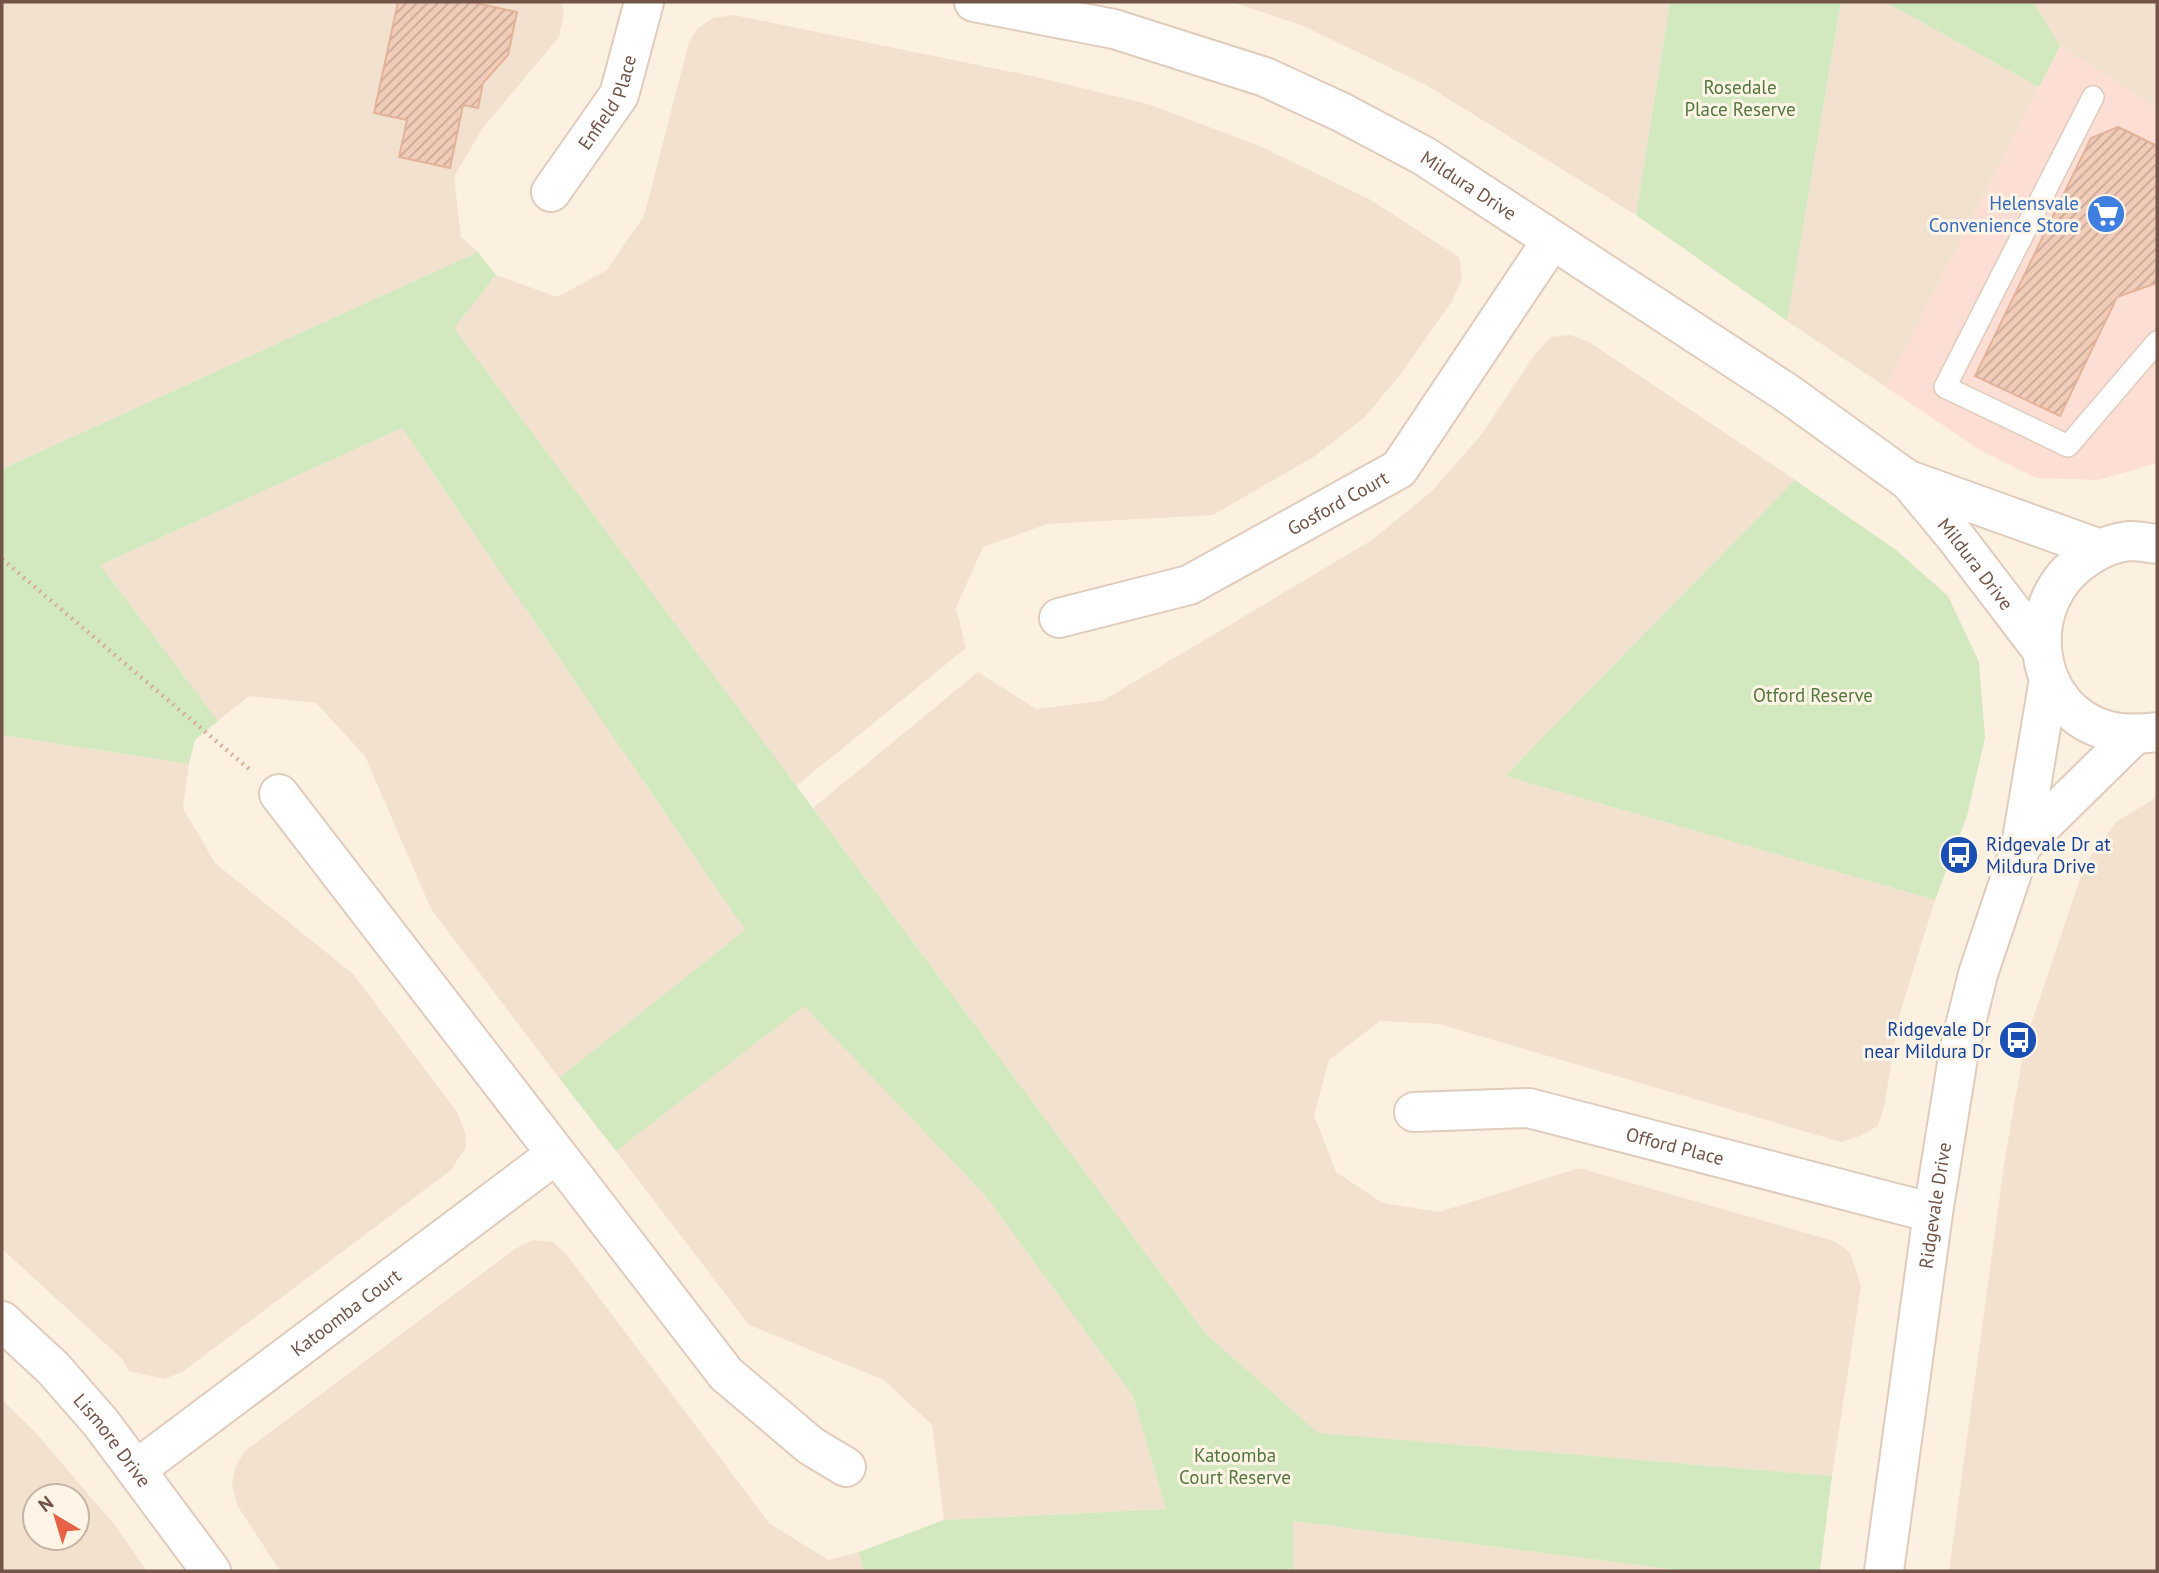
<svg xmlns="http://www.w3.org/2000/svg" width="2159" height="1573" font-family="'PT Sans',sans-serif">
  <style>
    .residential { fill: #f3e1cf; fill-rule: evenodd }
    .commercial { fill: #fcded4 }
    .park { fill: #d2e9bf }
    .building { fill: url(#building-hatch); stroke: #e4b299; stroke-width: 2 }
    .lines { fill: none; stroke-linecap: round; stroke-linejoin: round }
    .service-casing { stroke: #e0ccbd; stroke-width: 24 }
    .minor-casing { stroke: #e0ccbd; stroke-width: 42 }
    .tertiary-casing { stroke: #e0ccbd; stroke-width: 42 }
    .path { stroke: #d5af9c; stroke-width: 4.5; stroke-dasharray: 2 5; stroke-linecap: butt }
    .service { stroke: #fff; stroke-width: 21 }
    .minor { stroke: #fff; stroke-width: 38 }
    .tertiary { stroke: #fff; stroke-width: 38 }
    .labels { text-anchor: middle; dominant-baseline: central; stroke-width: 6; stroke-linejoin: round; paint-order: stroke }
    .park-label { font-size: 19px; fill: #547840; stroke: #fff4e6 }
    .street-label { font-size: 19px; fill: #725548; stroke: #fff4e6 }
    .shop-label { font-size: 19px; fill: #366cbe; stroke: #fff4e6; text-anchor: end }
    .transit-label { font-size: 19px; fill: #164399; stroke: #fff4e6; text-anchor: start }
  </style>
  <defs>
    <pattern id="building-hatch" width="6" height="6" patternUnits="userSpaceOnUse" patternTransform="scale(1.75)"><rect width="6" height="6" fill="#f1ccb8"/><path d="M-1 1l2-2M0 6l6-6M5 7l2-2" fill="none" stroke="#c8a898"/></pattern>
  </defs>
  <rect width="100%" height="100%" fill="#fcf0e0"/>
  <!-- residential -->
  <g class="residential">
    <polygon points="2,2 561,2 564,12 559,37 482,129 454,177 461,237 478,252 2,469"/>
    <polygon points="1232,2 1670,2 1636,215 1426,85 1301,25"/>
    <polygon points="1841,2 1885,2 2039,87 1886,387 1787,321"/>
    <polygon points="2033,2 2157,2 2157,108 2060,46"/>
    <polygon points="734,15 1032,76 1148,104 1262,147 1369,199 1459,257 1462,279 1452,301 1400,375 1364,418 1315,456 1213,515 1047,524 983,547 956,608 966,648 796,786 454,328 496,275 557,297 607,270 644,216 689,42 697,29 713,18"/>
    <polygon points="1570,335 1589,342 1795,480 1505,776 1935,900 1900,1013 1884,1106 1878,1126 1860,1136 1841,1142 1439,1024 1380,1021 1329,1060 1314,1115 1336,1172 1383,1203 1439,1212 1579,1168 1834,1241 1850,1252 1861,1286 1832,1476 1317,1433 1206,1334 813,808 978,672 1036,709 1102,701 1372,540 1432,491 1482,434 1536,353 1551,337"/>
    <polygon points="402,428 745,930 559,1078 431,909 365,756 316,703 249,696 218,721 100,565"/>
    <polygon points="2,735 189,764 183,808 215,863 353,974 457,1112 465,1132 466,1147 451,1170 182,1372 164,1379 129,1371 122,1359 2,1249"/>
    <polygon points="2157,797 2157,1571 1949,1571 2004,1165 2025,1042 2085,864 2116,822"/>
    <polygon points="804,1005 984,1194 1133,1396 1166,1509 944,1520 932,1425 884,1380 749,1325 616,1151"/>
    <polygon points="533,1240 553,1242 567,1255 769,1523 828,1560 859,1552 864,1571 280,1571 237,1505 232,1484 235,1467 245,1451 515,1249"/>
    <path d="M2,1400L37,1434L117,1528L147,1571H2ZM77,1496V1538H35V1496Z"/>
    <polygon points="1292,1521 1685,1571 1293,1571"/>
  </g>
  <!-- commercial -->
  <polygon class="commercial" points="2060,46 2157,108 2157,463 2098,480 2036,478 1980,450 1886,387"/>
  <!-- park -->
  <g class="park">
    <polygon points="1670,2 1841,2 1787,321 1636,215"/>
    <polygon points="1885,2 2033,2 2060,46 2039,87"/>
    <polygon points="478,252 496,275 454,328 1206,1334 1318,1433 1832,1476 1820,1571 1685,1571 1293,1521 1293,1571 864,1571 859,1552 944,1520 1166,1509 1133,1396 984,1194 804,1006 616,1151 559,1078 745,930 402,428 100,565 218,721 195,740 189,764 2,735 2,469"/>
    <polygon points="1795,480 1896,550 1948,596 1979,662 1985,738 1967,816 1935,900 1505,776"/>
  </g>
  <!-- building -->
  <g class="building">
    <polygon points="398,2 471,2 517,12 508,55 483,83 478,108 463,105 450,168 399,157 407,120 374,113"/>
    <polygon points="2118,127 2157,146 2157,283 2117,297 2060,416 1975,376 2091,138"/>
  </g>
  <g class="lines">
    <!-- service casing -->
    <g class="service-casing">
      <polyline id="service" points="2093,97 1945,387 2068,446 2157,342"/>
    </g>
    <!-- minor casing -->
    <g class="minor-casing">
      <g id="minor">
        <path id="s1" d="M974,2L1114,29L1265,77L1341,112L1424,156L1784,391L1909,481L1954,535L2041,649"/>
        <path id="s2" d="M551,192L619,95L644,2"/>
        <polyline points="1911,481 2100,549"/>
        <path id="s3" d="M1059,618L1189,585L1399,469L1552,240"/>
        <polyline points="279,794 726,1374 811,1446 846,1467"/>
        <path id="s4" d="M1414,1112L1529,1108L1933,1213"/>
        <path id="s5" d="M2,1321L53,1368L101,1423L211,1571"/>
        <path id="s6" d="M137,1469L555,1155"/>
      </g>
    </g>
    <!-- tertiary casing -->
    <g class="tertiary-casing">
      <g id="tertiary">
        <path d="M2157,544C2149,543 2139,541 2130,541C2114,542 2099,549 2086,558C2019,601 2029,710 2109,731C2126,735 2141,734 2157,732"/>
        <polyline points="2021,846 2134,735"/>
        <path id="s7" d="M1884,1571L1933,1213L1959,1051L1978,974L2021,846L2049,679"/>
      </g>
    </g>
    <!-- path -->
    <polyline class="path" points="2,559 249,769"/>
    <!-- service -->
    <use href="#service" class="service"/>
    <!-- minor -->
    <use href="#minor" class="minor"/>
    <!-- tertiary -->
    <use href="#tertiary" class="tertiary"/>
  </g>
  <!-- icons -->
  <defs>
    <g id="supermarket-disc" transform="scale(2.0125)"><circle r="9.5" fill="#3f7fe0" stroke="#fff4e6"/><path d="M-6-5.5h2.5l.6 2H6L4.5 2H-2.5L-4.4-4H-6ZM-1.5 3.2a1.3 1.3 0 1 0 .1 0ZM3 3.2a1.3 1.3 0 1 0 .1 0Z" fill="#fff"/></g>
    <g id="bus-disc" transform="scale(2.0125)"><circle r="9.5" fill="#1a4fb4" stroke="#fff4e6"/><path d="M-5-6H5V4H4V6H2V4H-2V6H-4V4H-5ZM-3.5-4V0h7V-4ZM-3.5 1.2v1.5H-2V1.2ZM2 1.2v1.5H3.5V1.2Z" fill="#fff"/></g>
  </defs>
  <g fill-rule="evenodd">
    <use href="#supermarket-disc" x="2106" y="214"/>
    <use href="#bus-disc" x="1959" y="855"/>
    <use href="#bus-disc" x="2018" y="1040"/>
  </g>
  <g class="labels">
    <!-- park labels -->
    <g class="park-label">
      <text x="1740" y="87">Rosedale<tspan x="1740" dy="22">Place Reserve</tspan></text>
      <text x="1813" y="695">Otford Reserve</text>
      <text x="1235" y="1455">Katoomba<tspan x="1235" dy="22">Court Reserve</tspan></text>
    </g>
    <!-- street labels -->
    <g class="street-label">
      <text stroke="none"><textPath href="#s2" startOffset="107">Enfield Place</textPath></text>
      <text stroke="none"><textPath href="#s1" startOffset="532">Mildura Drive</textPath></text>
      <text stroke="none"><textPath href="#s3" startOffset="304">Gosford Court</textPath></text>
      <text stroke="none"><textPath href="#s1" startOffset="1169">Mildura Drive</textPath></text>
      <text stroke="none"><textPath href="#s4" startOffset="266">Offord Place</textPath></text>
      <text stroke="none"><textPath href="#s7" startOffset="369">Ridgevale Drive</textPath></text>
      <text stroke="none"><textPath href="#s6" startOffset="261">Katoomba Court</textPath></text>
      <text stroke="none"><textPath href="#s5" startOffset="163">Lismore Drive</textPath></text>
    </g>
    <!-- shop labels -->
    <g class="shop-label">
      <text x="2079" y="203">Helensvale<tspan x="2079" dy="22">Convenience Store</tspan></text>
    </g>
    <!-- transit labels -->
    <g class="transit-label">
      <text x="1986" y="844">Ridgevale Dr at<tspan x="1986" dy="22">Mildura Drive</tspan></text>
      <text x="1991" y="1029" text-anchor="end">Ridgevale Dr<tspan x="1991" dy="22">near Mildura Dr</tspan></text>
    </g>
  </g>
  <!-- border -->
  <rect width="2159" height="1573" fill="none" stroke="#725548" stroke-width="7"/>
  <!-- north arrow -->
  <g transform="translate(56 1517) rotate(322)"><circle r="33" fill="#fff4e6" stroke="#c7b4a7" stroke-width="2"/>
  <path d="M0-5L12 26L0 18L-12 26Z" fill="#e66145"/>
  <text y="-10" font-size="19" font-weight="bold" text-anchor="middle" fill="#725548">N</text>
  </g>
</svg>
